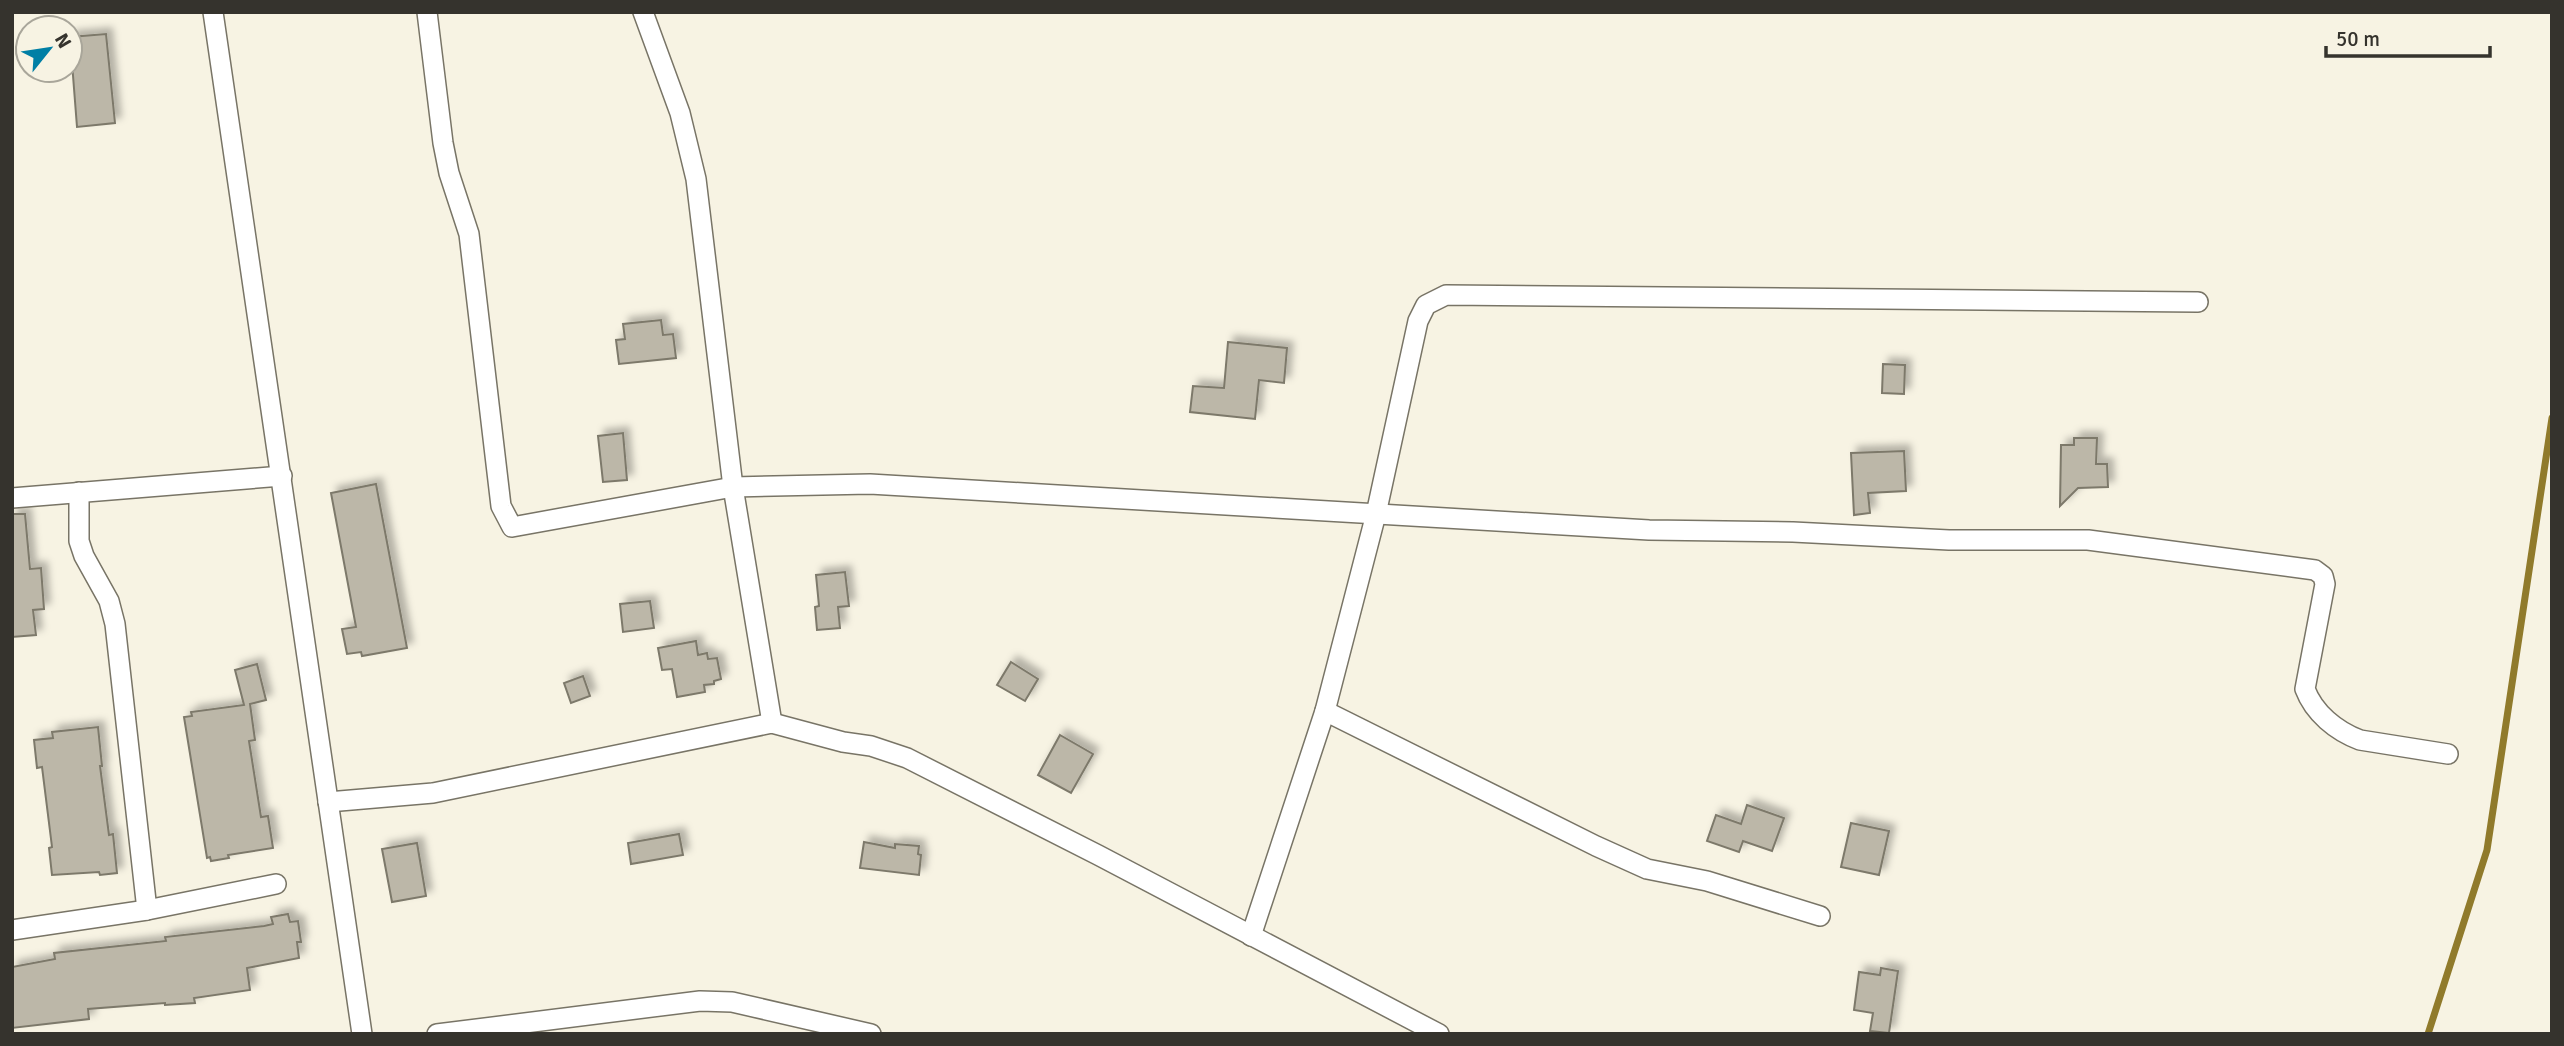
<svg xmlns="http://www.w3.org/2000/svg" width="2564" height="1046" font-family="Signika,sans-serif">
  <style>
    .lines { fill: none; stroke-linecap: round; stroke-linejoin: round }
    .stream { stroke: #907a2b; stroke-width: 7 }
    .building { fill: #bcb7a8; stroke: #7d796b; stroke-width: 2; filter: url(#shadow) }
    .street-casing { stroke: #787466; stroke-width: 22 }
    .street { stroke: #fff; stroke-width: 19 }
  </style>
  <defs>
    <filter id="shadow"><feDropShadow dx="6" dy="-6" stdDeviation="3.5" flood-color="#0004"/></filter>
  </defs>
  <rect width="100%" height="100%" fill="#f7f3e3"/>
  <g class="lines">
    <!-- stream -->
    <polyline class="stream" points="2428,1034 2487,850 2552,418"/>
  </g>
  <!-- building -->
  <g class="building">
    <polygon points="106,34 115,123 77,127 70,37"/>
    <polygon points="661,320 663,335 673,334 676,358 619,364 616,340 625,339 623,324"/>
    <polygon points="1228,342 1287,348 1284,383 1259,380 1255,419 1190,412 1193,386 1224,388"/>
    <polygon points="1883,364 1905,365 1904,394 1882,393"/>
    <polygon points="623,433 627,480 603,482 598,436"/>
    <polygon points="2074,438 2097,438 2096,464 2107,464 2108,487 2078,488 2060,506 2061,445 2074,445"/>
    <polygon points="1904,451 1906,491 1868,493 1870,513 1854,515 1851,453"/>
    <polygon points="376,484 407,648 362,656 361,652 347,654 342,629 356,627 331,493"/>
    <polygon points="12,514 25,514 30,569 41,568 44,609 33,610 36,635 12,637"/>
    <polygon points="845,572 849,606 838,607 840,628 817,630 815,607 819,606 816,575"/>
    <polygon points="650,601 654,628 623,632 620,604"/>
    <polygon points="696,641 698,655 707,653 708,659 717,658 721,679 714,681 714,684 704,685 705,692 677,697 672,669 662,670 658,648"/>
    <polygon points="1011,662 1038,679 1025,701 997,685"/>
    <polygon points="257,664 266,700 250,704 255,740 249,741 261,817 268,816 273,848 228,855 229,858 211,861 210,857 207,858 184,717 192,716 191,712 244,705 235,670"/>
    <polygon points="583,676 590,696 571,703 564,683"/>
    <polygon points="98,727 102,766 100,766 109,835 113,834 117,873 100,875 99,872 52,875 49,848 52,847 42,767 37,768 34,740 53,738 52,732"/>
    <polygon points="1060,735 1093,754 1071,793 1038,775"/>
    <polygon points="1747,805 1784,818 1772,851 1743,841 1739,852 1707,841 1716,815 1741,824"/>
    <polygon points="1851,823 1889,831 1879,875 1841,867"/>
    <polygon points="679,834 683,855 631,864 628,843"/>
    <polygon points="864,842 895,848 895,844 919,846 918,854 921,855 919,875 860,868"/>
    <polygon points="417,843 426,896 392,902 382,849"/>
    <polygon points="288,914 290,922 298,921 301,942 297,942 299,958 247,968 250,990 194,998 195,1003 165,1005 165,1003 88,1009 89,1019 12,1028 12,967 55,959 54,953 166,941 165,937 264,926 273,924 271,917"/>
    <polygon points="1881,968 1898,971 1889,1033 1870,1031 1873,1013 1854,1010 1859,972 1880,975"/>
  </g>
  <g class="lines">
    <!-- street casing -->
    <g class="street-casing">
      <g id="street">
        <polyline points="213,12 362,1034"/>
        <path d="M427,12L443,143L449,173L469,234L501,506L512,527L733,487L870,484L1649,530L1793,532L1949,540H2088L2315,570L2323,576L2325,584L2305,689C2314,713 2336,731 2360,740L2448,754"/>
        <polyline points="643,12 680,113 696,179 733,487 772,723"/>
        <polyline points="79,492 79,541 84,556 109,601 115,624 147,910"/>
        <polyline points="12,498 282,476"/>
        <polyline points="1325,711 1596,846 1647,869 1707,881 1820,916"/>
        <polyline points="328,802 433,793 772,723 843,742 871,746 907,758 1098,855 1439,1034"/>
        <polyline points="12,930 147,910 276,884"/>
        <polyline points="1251,936 1325,711 1376,514 1418,321 1426,305 1446,295 2198,302"/>
        <polyline points="437,1034 700,1001 732,1002 871,1034"/>
      </g>
    </g>
    <!-- street -->
    <use href="#street" class="street"/>
  </g>
  <!-- border -->
  <rect width="2564" height="1046" fill="none" stroke="#35332d" stroke-width="28"/>
  <!-- north arrow -->
  <g transform="translate(49 49) rotate(60)"><circle r="33" fill="#f7f3e3" stroke="#a9a69a" stroke-width="2"/>
  <path d="M0-5L12 26L0 18L-12 26Z" fill="#007fa5"/>
  <text y="-10" font-size="19" font-weight="bold" text-anchor="middle" fill="#35332d">N</text>
  </g>
  <!-- scale -->
  <path d="M2326 46v10h164v-10" fill="none" stroke="#35332d" stroke-width="3.5"/>
  <text x="2336" y="46" font-size="21" fill="#35332d" stroke="#f7f3e3" stroke-width="5" paint-order="stroke">50 m</text>
</svg>
